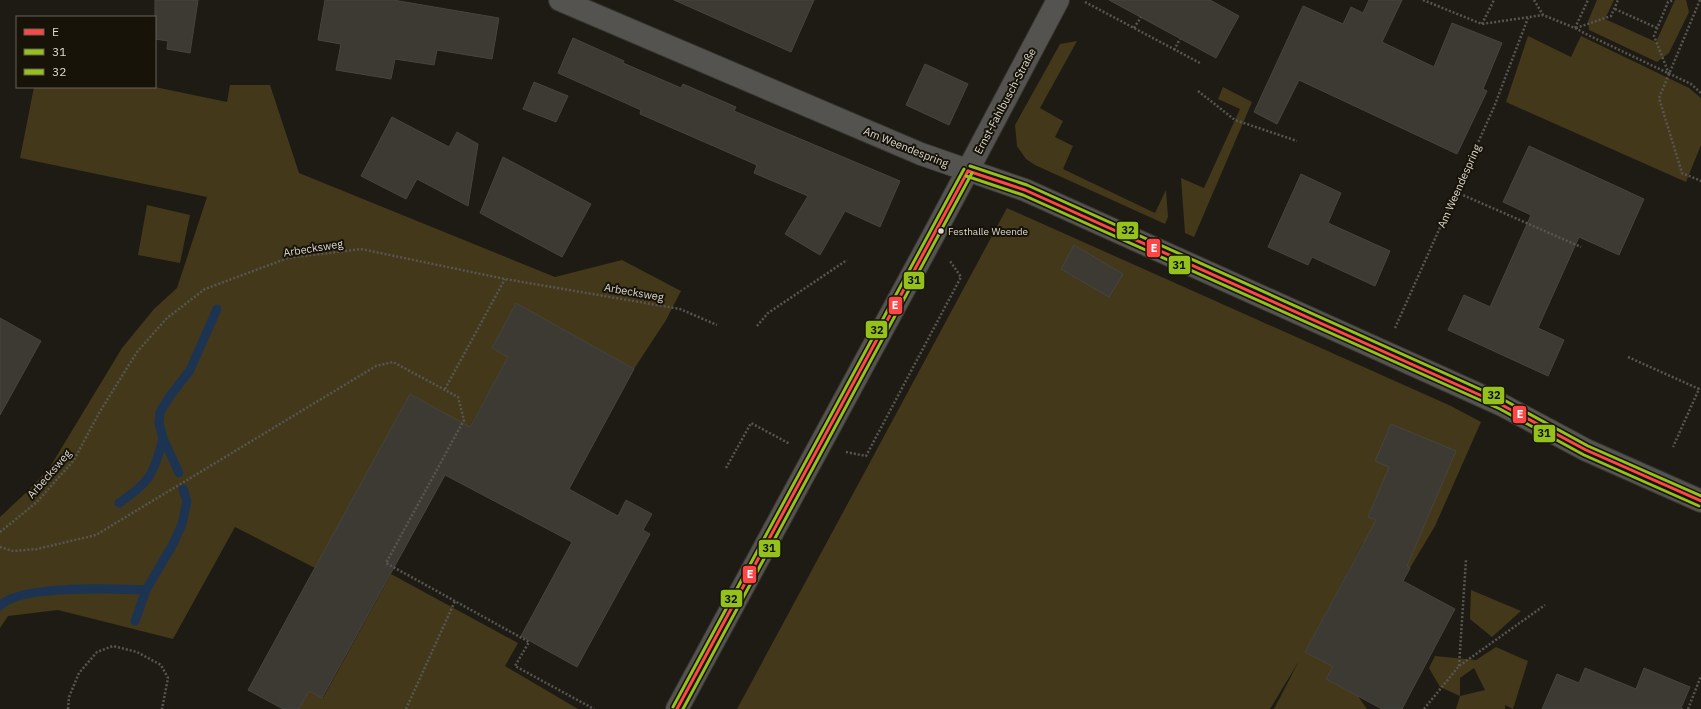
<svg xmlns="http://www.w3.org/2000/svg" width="1701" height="709" font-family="'IBM Plex Sans',sans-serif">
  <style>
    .green { fill: #43381a; fill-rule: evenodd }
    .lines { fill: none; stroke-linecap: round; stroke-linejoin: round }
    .stream { stroke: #1c3451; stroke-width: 9 }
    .building { fill: #3d3a34; stroke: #47443e }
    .street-casing { stroke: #36342f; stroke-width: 24 }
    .path { stroke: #585652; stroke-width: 2.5; stroke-dasharray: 2 2; stroke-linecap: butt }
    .street { stroke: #55534f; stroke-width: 22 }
    .bus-1-casing { stroke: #171309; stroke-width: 6 }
    .bus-2-casing { stroke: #171309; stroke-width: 6 }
    .bus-3-casing { stroke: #171309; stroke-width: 6 }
    .bus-1 { stroke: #ff4646; stroke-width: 3 }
    .bus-2 { stroke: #94c11a; stroke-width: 3 }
    .bus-3 { stroke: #94c11a; stroke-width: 3 }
    .bus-dot { fill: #dddad2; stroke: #171309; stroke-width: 1.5 }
    .labels { text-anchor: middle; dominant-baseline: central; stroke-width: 4; stroke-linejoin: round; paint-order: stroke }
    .bus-label { font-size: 10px; fill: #dddad2; stroke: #171309; text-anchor: start }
    .street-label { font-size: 11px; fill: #dddad2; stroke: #171309 }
    .line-badge { stroke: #171309; stroke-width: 1.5 }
    .badge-label { font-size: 11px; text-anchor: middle; font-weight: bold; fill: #fff }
    .pale-badge-label { font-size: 11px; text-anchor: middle; font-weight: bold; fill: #111 }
  </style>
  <rect width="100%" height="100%" fill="#1e1b14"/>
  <!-- green -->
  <g class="green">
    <polygon points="1597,0 1614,0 1605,19 1656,42 1675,0 1686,0 1689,12 1669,53 1657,62 1589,30 1588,21"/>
    <polygon points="1528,36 1571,57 1581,36 1689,88 1701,98 1701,145 1686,182 1506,102"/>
    <polygon points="1077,41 1040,108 1063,121 1055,137 1073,146 1063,169 1155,213 1166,190 1168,217 1165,224 1035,165 1026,159 1017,146 1015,125 1060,44"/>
    <polygon points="230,85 270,85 299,173 555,277 622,260 681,291 666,320 634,369 516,303 492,348 508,357 460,444 445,413 410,394 315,568 235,527 173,639 58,610 8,616 0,628 0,517 31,488 50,467 122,348 154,309 177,288 207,197 20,158 34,87 155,87 227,102"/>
    <polygon points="1223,87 1252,102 1194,237 1185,233 1181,178 1204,188 1235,120 1240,109 1218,99"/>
    <polygon points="147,205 190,215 180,263 138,255"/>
    <polygon points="1007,208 1451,406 1481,422 1435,526 1410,568 1363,543 1305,652 1333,667 1327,679 1358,696 1367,709 1274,709 1299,661 1270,709 737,709"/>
    <polygon points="391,574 518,643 505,666 578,709 299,709 309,691 323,698"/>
    <polygon points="1471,590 1521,611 1492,637 1470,619"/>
    <path d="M1496,647L1528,661L1513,709L1505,705V709H1456L1460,696L1440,687L1429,668L1435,656L1476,660ZM1474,668L1485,690L1460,696V678Z"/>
  </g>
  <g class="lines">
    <!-- stream -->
    <g class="stream">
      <polyline points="179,473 163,438 159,423 160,412 170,396 190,370 217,309"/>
      <path d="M119,503C150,482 154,474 163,438"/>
      <path d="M0,606C18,584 117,589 146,590"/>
      <polyline points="135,621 146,590 173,544 182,524 187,501 183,489"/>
    </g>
  </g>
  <!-- building -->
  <g class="building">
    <polygon points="155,0 198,0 190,53 167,49 168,41 155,39"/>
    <polygon points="325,0 393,0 499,18 492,59 437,50 434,65 395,59 391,79 336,70 341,44 318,40"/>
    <polygon points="674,0 814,0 791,52"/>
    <polygon points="1109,0 1210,0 1239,16 1216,58"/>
    <polygon points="1369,0 1402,0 1382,42 1434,67 1452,23 1502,43 1483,89 1487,91 1457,154 1299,80 1277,124 1254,112 1303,6 1343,24 1351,7 1363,13"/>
    <polygon points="573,38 624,61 623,63 681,88 683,84 736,107 734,111 900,181 880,227 845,211 820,255 785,234 808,196 754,173 757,165 640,114 641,110 558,73"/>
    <polygon points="925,64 968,84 949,125 906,105"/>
    <polygon points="534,82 568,96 556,122 523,109"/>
    <polygon points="392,117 449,147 457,132 478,144 468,206 417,179 406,199 361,176"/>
    <polygon points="1529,146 1644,199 1619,255 1579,237 1538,328 1564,340 1548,376 1448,330 1464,295 1490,307 1531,215 1503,202"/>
    <polygon points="503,157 591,204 562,257 480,213"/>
    <polygon points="1301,174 1341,193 1328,223 1390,251 1375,286 1312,257 1308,265 1268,247"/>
    <polygon points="1074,245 1123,274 1109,297 1061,269"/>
    <polygon points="516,303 634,369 569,489 618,516 626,500 652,514 643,530 650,534 577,667 521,636 572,542 445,475 322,698 309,691 299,709 283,709 248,690 410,394 470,427 508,357 492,348"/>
    <polygon points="0,318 41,341 0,415"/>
    <polygon points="1391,424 1456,451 1407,566 1410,568 1403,581 1455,609 1402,709 1382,709 1326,679 1333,667 1305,652 1376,520 1368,517 1389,467 1375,461"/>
    <polygon points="1585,668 1636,689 1644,668 1690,687 1681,708 1683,709 1542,709 1557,674 1579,683"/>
  </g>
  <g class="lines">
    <!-- street casing -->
    <g class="street-casing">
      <g id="street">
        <polyline points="560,0 921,154 1025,190 1502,405 1586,450 1701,501"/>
        <polyline points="677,709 933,236 1058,0"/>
      </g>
    </g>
    <!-- path -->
    <g class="path">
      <polyline points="1423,0 1482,24 1543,15 1575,28 1588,35 1691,84 1701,93"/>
      <polyline points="1534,0 1543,15"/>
      <polyline points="1700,0 1659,98 1682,173 1701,181"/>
      <polyline points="1085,2 1200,63"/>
      <polyline points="1615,9 1657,28"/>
      <polyline points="1482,24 1494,0"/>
      <polyline points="1134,28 1141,17"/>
      <polyline points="1575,28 1588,0"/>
      <polyline points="1576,28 1611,16 1618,0"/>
      <polyline points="1174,50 1180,39"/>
      <polyline points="1669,74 1654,36 1668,2 1674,0"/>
      <polyline points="1198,91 1235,120 1297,141"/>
      <polyline points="1456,192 1581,247"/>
      <polyline points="757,326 768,313 847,260"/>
      <polyline points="1395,328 1494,107 1528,18"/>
      <polyline points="1628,357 1699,389 1673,447"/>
      <polyline points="445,389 505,279"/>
      <polyline points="846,452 866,456 961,277 950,261"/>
      <polyline points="726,468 751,423 790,444"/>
      <polyline points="0,532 37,502 74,460 99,413 137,352 167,318 205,289 288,258 361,249 505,279 680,309 717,325"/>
      <polyline points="0,547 13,551 37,549 96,535 376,366 393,362 458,397 464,420 386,563 529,642 515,666 594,709"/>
      <polyline points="1459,666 1466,560"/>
      <polyline points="68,709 69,697 79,673 97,652 113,646 137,652 161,665 168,678 162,709"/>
      <polyline points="406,709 455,601"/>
      <polyline points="1424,709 1459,666 1545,605"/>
      <polyline points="1688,709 1701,676"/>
    </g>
    <!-- street -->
    <use href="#street" class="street"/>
    <!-- bus-1 casing -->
    <g class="bus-1-casing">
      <g id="bus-1">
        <polyline points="968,171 1025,190 1502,405 1586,450 1701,501"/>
        <polyline points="677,709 968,171"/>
      </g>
    </g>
    <!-- bus-2 casing -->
    <g class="bus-2-casing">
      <g id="bus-2">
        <polyline points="966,176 1023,195 1500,409 1584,455 1699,506"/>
        <polyline points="683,709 972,173"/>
      </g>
    </g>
    <!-- bus-3 casing -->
    <g class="bus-3-casing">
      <g id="bus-3">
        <polyline points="970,166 1027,185 1504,400 1588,446 1701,496"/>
        <polyline points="673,707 964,169"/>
      </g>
    </g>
    <!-- bus-1 -->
    <use href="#bus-1" class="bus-1"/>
    <!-- bus-2 -->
    <use href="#bus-2" class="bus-2"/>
    <!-- bus-3 -->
    <use href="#bus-3" class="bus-3"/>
  </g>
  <!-- markers -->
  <circle class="bus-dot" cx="941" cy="231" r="3.5"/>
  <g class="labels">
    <!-- bus labels -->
    <g class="bus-label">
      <text x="948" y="231">Festhalle Weende</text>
    </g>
    <!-- street labels -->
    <g class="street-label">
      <text transform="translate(1005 101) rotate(-62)">Ernst-Fahlbusch-Straße</text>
      <text transform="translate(906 147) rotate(22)">Am Weendespring</text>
      <text transform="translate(1459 186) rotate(-66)">Am Weendespring</text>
      <text transform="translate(313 248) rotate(-9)">Arbecksweg</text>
      <text transform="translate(634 292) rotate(10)">Arbecksweg</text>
      <text transform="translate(49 474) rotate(-49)">Arbecksweg</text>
    </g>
  </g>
  <g class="line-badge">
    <rect x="1116" y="221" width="23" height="19" rx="4" fill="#94c11a"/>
    <rect x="1146" y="238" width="15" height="20" rx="4" fill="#ff4646"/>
    <rect x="1168" y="255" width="23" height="20" rx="4" fill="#94c11a"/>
    <rect x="903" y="271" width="22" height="19" rx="4" fill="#94c11a"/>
    <rect x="888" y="296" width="15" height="19" rx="4" fill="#ff4646"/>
    <rect x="865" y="320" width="23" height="19" rx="4" fill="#94c11a"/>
    <rect x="1482" y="386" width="23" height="19" rx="4" fill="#94c11a"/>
    <rect x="1512" y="405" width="15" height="19" rx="4" fill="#ff4646"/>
    <rect x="1533" y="424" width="23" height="19" rx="4" fill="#94c11a"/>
    <rect x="758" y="539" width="23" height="19" rx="4" fill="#94c11a"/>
    <rect x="742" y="565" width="15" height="19" rx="4" fill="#ff4646"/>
    <rect x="720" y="589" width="23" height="19" rx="4" fill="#94c11a"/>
  </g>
  <g class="badge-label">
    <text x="1154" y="252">E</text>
    <text x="895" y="309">E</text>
    <text x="1520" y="418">E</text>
    <text x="750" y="578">E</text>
  </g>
  <g class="pale-badge-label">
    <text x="1128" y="234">32</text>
    <text x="1179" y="269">31</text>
    <text x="914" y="284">31</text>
    <text x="877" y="334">32</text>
    <text x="1494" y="399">32</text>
    <text x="1544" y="437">31</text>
    <text x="769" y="552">31</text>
    <text x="731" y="603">32</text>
  </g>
  <!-- legend -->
  <rect x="16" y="16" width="140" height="72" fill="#171309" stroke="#666359"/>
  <rect x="24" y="29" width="20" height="6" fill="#ff4646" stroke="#666359"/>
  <text x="52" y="36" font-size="12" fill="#dddad2">E</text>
  <rect x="24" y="49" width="20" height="6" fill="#94c11a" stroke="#666359"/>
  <text x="52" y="56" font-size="12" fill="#dddad2">31</text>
  <rect x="24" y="69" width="20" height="6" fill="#94c11a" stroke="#666359"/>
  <text x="52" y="76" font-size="12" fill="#dddad2">32</text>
</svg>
